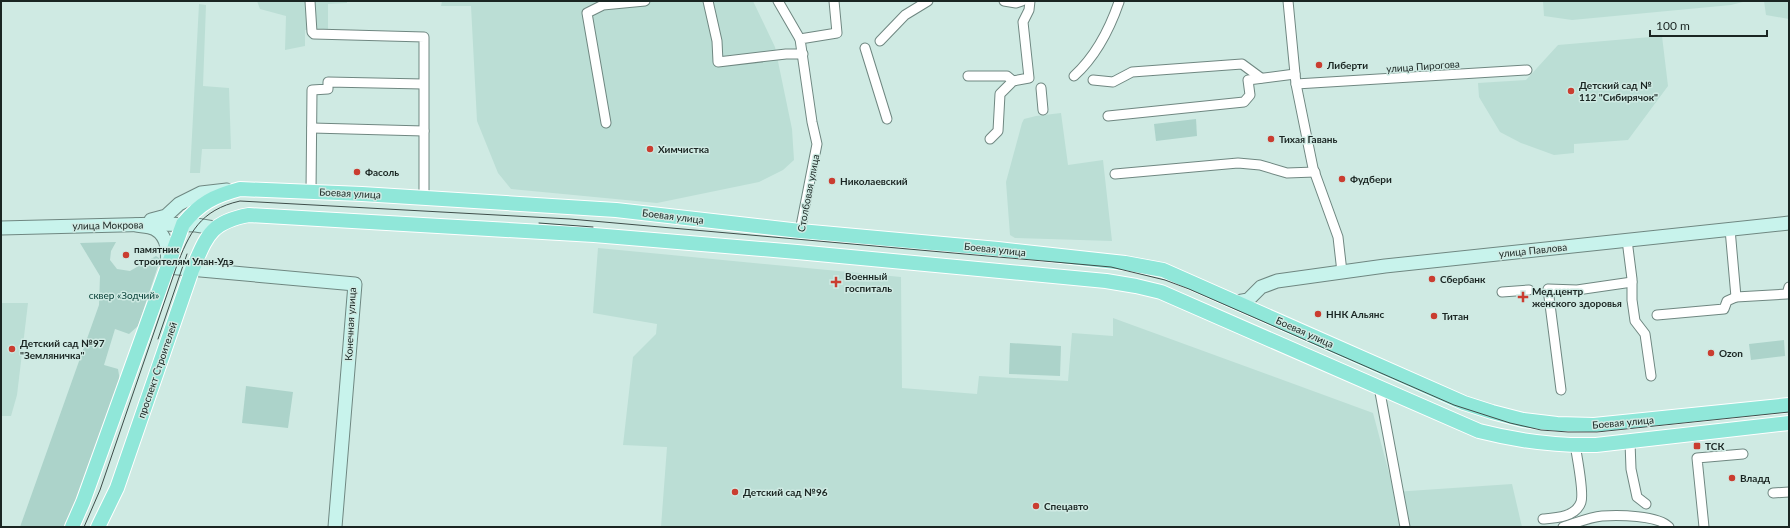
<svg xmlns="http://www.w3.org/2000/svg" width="1790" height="528" font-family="Lato,sans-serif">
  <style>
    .built { fill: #bbded5 }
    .green { fill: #acd3ca }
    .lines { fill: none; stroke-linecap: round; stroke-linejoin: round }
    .street-casing { stroke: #6f8781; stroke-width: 11 }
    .secondary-casing { stroke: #6f8781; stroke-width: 15 }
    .primary-casing { stroke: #fff; stroke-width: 16 }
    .street { stroke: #fff; stroke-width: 9 }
    .secondary { stroke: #c8f3ec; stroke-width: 13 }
    .primary { stroke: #90e7d9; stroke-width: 14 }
    .tram { stroke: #3e4d49; stroke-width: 1 }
    .poi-dot { fill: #ca3d30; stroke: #cfeae3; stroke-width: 1.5 }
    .labels { text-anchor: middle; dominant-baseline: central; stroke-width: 3; stroke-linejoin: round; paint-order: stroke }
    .poi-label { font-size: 10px; font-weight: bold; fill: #1a2522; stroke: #cfeae3; text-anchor: start }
    .street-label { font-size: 10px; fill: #1a2522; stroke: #cfeae3 }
    .park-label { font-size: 10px; fill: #003b32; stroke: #cfeae3 }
  </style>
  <rect width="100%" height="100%" fill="#cfeae3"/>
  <!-- built -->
  <g class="built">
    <polygon points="257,1 347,1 347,3 328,4 328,30 305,30 305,46 285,50 286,16 260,9"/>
    <polygon points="442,1 753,1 775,47 792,129 794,160 783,170 759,182 657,203 511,189 498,173 477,121 471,6 441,6"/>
    <polygon points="1543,1 1747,1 1731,5 1572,20 1544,16"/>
    <polygon points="1764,1 1789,1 1789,19 1766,15"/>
    <polygon points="199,4 206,5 203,86 229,88 231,149 202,149 200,173 190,173"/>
    <polygon points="1662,36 1668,86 1628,140 1574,144 1574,153 1554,155 1521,143 1500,132 1479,97 1478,83 1526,80 1558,45"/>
    <polygon points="1061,113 1068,165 1103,160 1112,241 1015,238 1010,235 1006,182 1022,123 1024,119 1036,116"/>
    <polygon points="598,248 901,277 902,388 977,394 979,376 1068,381 1072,333 1113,336 1113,318 1373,413 1394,492 1512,484 1522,527 661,527 667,447 623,445 633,357 656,334 657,324 593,313"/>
    <polygon points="1,303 28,303 17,395 11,416 1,416"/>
  </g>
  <!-- green -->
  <g class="green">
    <polygon points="1196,119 1197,136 1156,141 1154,124"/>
    <polygon points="116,242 111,251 110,260 117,269 130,271 156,256 159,258 159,263 138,326 129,334 115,329 104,365 118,369 120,381 77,503 64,527 20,527 99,305 100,276 80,243"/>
    <polygon points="1784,340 1785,356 1751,360 1749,344"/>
    <polygon points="1010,343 1061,346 1060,376 1009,374"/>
    <polygon points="246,386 293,392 288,428 242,423"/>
  </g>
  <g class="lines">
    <!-- street casing -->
    <g class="street-casing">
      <g id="street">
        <polyline points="310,1 312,32 314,34 424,37 424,197"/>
        <polyline points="708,1 717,41 718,62 786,54 803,54"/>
        <polyline points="778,1 800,39"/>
        <polyline points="1004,1 1016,3 1022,1"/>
        <polyline points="1288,1 1296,84 1313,168 1338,237 1342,272"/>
        <polyline points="880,41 905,15 928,1"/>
        <polyline points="865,48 887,119"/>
        <polyline points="968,76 1007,76 1013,81"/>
        <path d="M1074,76C1095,57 1110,28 1119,2"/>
        <polyline points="1093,80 1113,82 1132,72 1242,64 1261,78"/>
        <polyline points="1296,84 1527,70"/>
        <polyline points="1041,88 1043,110"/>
        <polyline points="1108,116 1244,102 1250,95 1248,80 1295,74"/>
        <polyline points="606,123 587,13 603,5 645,1"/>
        <polyline points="312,128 424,131"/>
        <polyline points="990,139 998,131 1000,94 1013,81 1029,78 1023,22 1029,10 1030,1"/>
        <polyline points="1115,174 1238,163 1260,165 1287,173 1315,172"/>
        <polyline points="311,191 312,90 328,89 328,82 423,84"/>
        <polyline points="1730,229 1736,297 1787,294 1789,287"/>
        <polyline points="800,231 817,144 812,122 800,39 837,33 834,1"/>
        <polyline points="1627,240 1632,279 1632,300 1635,321 1645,334 1651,376"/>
        <polyline points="1502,292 1529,290"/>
        <polyline points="1657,315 1724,309 1727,301 1736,297"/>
        <polyline points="1379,387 1405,527"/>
        <polyline points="1561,390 1548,289 1577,290 1632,282"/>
        <polyline points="1630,442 1631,469 1637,497 1646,504"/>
        <polyline points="1773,493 1789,492"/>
        <path d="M1543,519C1556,518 1576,517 1581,502C1584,493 1577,456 1575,445"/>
        <path d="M1563,527C1576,523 1590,517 1602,516C1618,515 1658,515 1669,527"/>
        <polyline points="1704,527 1697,458 1743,454"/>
      </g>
    </g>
    <!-- secondary casing -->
    <g class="secondary-casing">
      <g id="secondary">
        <polyline points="151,220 166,216 179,204 201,193 227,190"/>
        <path d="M136,225C141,226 150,226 155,229C169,237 168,253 167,267L355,284L335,527"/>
        <polyline points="1,228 161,224 196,225 214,228"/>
        <polyline points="1237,302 1248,300 1261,287 1277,281 1385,266 1789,223"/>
      </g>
    </g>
    <!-- primary casing -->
    <g class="primary-casing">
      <g id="primary">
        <path d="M72,527L83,502L183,224C200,203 214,196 240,189L362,194L616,210L800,231L998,249L1125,263L1163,270L1464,403L1492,412L1523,420L1557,424L1594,425L1789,405"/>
        <path d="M98,527L117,488L192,270C207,236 210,222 249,215L594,235L797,252L1106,281L1136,286L1161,292L1479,431C1518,441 1556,446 1596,445L1789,423"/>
      </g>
    </g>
    <!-- street -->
    <use href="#street" class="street"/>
    <!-- secondary -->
    <use href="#secondary" class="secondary"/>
    <!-- primary -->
    <use href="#primary" class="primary"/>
    <!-- tram -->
    <g class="tram">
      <polyline points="539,223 593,227"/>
      <polyline points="158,339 187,254"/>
      <path d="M84,527L100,490L176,268C189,233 200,210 240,201L570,219L1111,267L1165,280L1189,289L1454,405L1510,423L1541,430L1568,432H1597L1789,412"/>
    </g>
  </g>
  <!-- markers -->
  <g class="poi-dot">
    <circle cx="1319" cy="65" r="4"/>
    <circle cx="1571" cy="91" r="4"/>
    <circle cx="1271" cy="139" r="4"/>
    <circle cx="650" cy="149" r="4"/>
    <circle cx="357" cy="172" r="4"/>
    <circle cx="1342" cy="179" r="4"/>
    <circle cx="832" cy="181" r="4"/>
    <circle cx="126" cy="255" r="4"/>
    <circle cx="1432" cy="279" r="4"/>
    <path d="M834 276h4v4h4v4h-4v4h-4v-4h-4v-4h4z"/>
    <path d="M1521 291h4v4h4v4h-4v4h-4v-4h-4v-4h4z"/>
    <circle cx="1318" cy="314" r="4"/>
    <circle cx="1434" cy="316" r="4"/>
    <circle cx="12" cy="349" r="4"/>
    <circle cx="1711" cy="353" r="4"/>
    <rect x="1693" y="442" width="8" height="8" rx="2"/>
    <circle cx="1732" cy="478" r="4"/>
    <circle cx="735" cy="492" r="4"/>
    <circle cx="1036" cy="506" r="4"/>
  </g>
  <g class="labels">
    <!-- poi labels -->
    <g class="poi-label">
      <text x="1327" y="65">Либерти</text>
      <text x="1579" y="85">Детский сад №<tspan x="1579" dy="12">112 "Сибирячок"</tspan></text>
      <text x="1279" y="139">Тихая Гавань</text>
      <text x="658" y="149">Химчистка</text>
      <text x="365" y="172">Фасоль</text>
      <text x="1350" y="179">Фудбери</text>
      <text x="840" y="181">Николаевский</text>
      <text x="134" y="249">памятник<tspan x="134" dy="12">строителям Улан-Удэ</tspan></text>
      <text x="845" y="276">Военный<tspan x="845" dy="12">госпиталь</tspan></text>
      <text x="1440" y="279">Сбербанк</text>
      <text x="1532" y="291">Мед.центр<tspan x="1532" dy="12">женского здоровья</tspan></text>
      <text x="1326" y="314">ННК Альянс</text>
      <text x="1442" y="316">Титан</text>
      <text x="20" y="343">Детский сад №97<tspan x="20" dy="12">"Земляничка"</tspan></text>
      <text x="1719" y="353">Ozon</text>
      <text x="1705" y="446">ТСК</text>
      <text x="1740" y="478">Владд</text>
      <text x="743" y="492">Детский сад №96</text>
      <text x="1044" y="506">Спецавто</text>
    </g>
    <!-- street labels -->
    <g class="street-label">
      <text transform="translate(1423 66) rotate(-4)">улица Пирогова</text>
      <text transform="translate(350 193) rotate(3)">Боевая улица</text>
      <text transform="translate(808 193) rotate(-79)">Столбовая улица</text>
      <text transform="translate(673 216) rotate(7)">Боевая улица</text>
      <text transform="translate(108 225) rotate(-1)">улица Мокрова</text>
      <text transform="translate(995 249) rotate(6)">Боевая улица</text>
      <text transform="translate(1533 250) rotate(-6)">улица Павлова</text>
      <text transform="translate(350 324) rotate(-87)">Конечная улица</text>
      <text transform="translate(1305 332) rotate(24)">Боевая улица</text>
      <text transform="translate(157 370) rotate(-71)">проспект Строителей</text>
      <text transform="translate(1623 422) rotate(-5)">Боевая улица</text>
    </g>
    <!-- park labels -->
    <g class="park-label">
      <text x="124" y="295">сквер «Зодчий»</text>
    </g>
  </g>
  <!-- border -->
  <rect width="1790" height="528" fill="none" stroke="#1a2522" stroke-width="4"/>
  <!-- scale -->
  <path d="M1650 30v6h117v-6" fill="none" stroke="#1a2522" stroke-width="2"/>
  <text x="1656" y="30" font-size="12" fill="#1a2522" stroke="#cfeae3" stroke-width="3" paint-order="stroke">100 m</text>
</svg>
